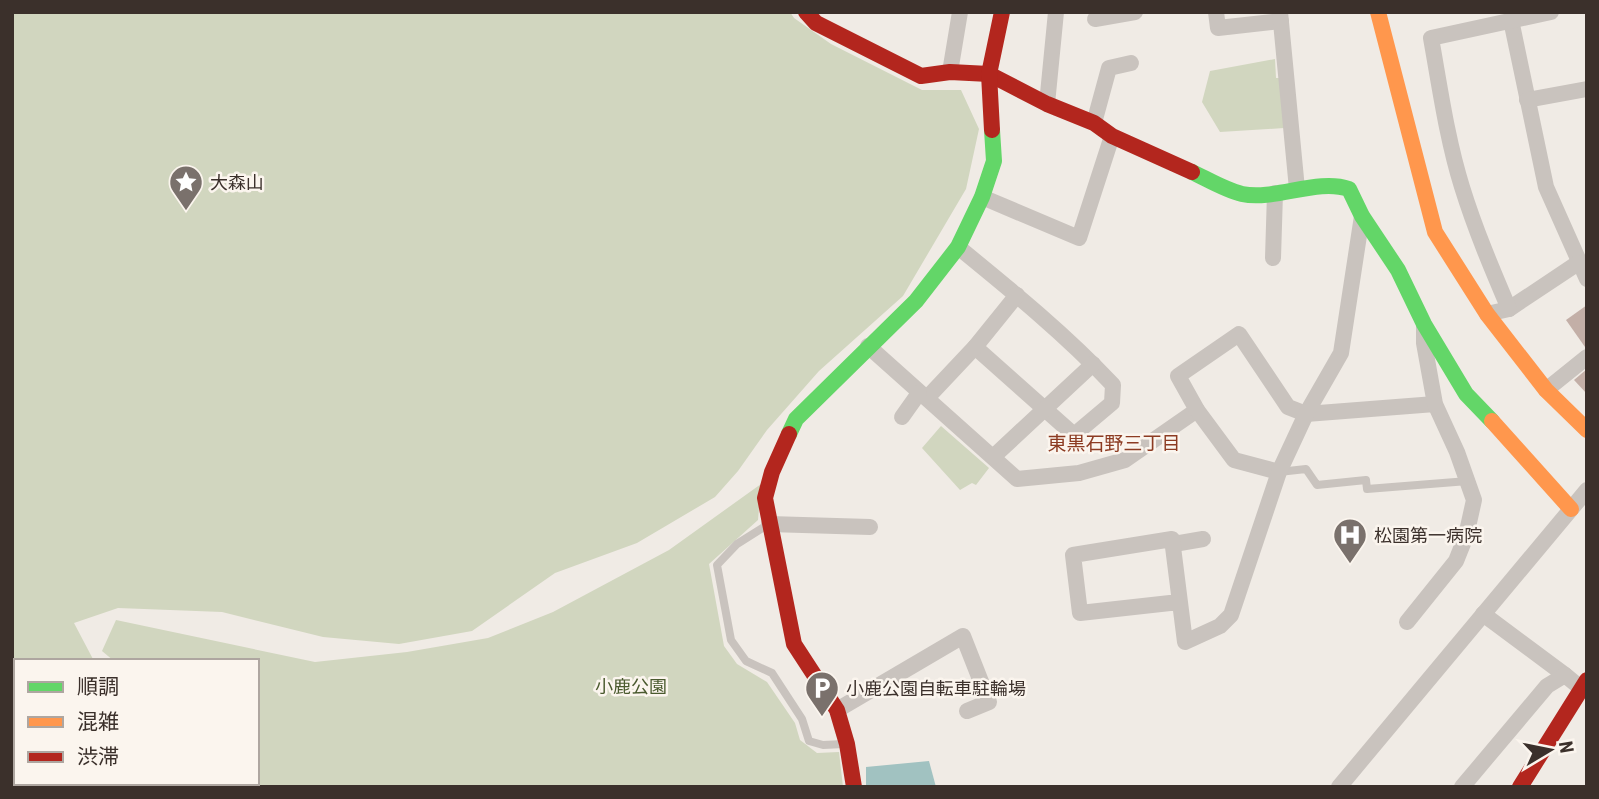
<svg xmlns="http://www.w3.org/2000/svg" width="1599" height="799" font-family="'Roboto Condensed','Noto Sans JP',sans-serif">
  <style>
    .green { fill: #d1d6bf }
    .water { fill: #a1c2c1 }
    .building { fill: #c3afa7 }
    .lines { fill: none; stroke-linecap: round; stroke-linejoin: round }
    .lane { stroke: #c9c3be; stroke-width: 8 }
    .street { stroke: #c9c3be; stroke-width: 16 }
    .fast { stroke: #63d668; stroke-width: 16 }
    .slow { stroke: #ff974d; stroke-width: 16 }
    .jam { stroke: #b3261e; stroke-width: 16 }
    .labels { text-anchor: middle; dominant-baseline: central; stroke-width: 5; stroke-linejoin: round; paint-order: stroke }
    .poi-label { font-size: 18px; fill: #3b302b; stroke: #fbf5ee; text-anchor: start }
    .park-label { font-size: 18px; fill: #4a5a2e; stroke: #fbf5ee }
    .neighbourhood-label { font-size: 19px; fill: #8c3b22; stroke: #fbf5ee }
  </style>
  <rect width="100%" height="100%" fill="#f0ebe5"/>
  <!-- green -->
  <g class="green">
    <polygon points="12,12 790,12 794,18 831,44 922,90 961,90 979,129 966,189 903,296 819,371 767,430 738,471 715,497 637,543 555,573 472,631 399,644 323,637 222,612 118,608 74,623 94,661 16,661 16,783 168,783 171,787 12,787"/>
    <polygon points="1275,59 1276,78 1282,78 1284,128 1220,132 1202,102 1210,71"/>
    <polygon points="941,426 989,468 976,485 972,483 960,490 922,448"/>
    <polygon points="761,484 758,520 709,564 724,646 737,664 767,682 795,723 800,740 817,753 839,752 843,787 237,787 234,783 257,783 257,661 114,661 102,651 116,620 315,662 407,652 488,638 553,612 669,550"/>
  </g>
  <!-- water -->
  <polygon class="water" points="929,761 936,787 866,787 866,767"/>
  <!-- building -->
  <g class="building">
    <polygon points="1587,305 1587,346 1585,347 1566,320"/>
    <polygon points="1587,369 1587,394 1574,380"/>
  </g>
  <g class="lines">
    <!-- lane -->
    <g class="lane">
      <polyline points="1279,472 1306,469 1317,485 1366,480 1367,489 1468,481"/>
      <polyline points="767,525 737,544 717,565 731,640 746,661 772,673 802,719 809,741 823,745 844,744"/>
    </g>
    <!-- street -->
    <g class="street">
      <polyline points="1216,12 1218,28 1281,21"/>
      <polyline points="1280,12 1297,189"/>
      <polyline points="1095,19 1135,12"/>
      <polyline points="1511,20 1546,187 1587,279"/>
      <polyline points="950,72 960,12"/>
      <polyline points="1527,100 1587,89"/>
      <polyline points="1047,104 1056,12"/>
      <polyline points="1094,123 1109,68 1131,63"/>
      <polyline points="982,197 1079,238 1112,136"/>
      <path d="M958,247C1012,291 1066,335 1113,385L1112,403L1074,435L975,347"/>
      <polyline points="1273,258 1275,193"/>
      <polyline points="1509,309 1578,263"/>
      <path d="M1487,314L1509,309C1492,269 1475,229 1462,187C1447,139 1440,88 1431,38L1551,12"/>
      <polyline points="868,346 1017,479 1079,473 1125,460 1197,410"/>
      <polyline points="1546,390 1587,357"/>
      <polyline points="927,398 975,347 1017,295"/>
      <polyline points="902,417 919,393"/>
      <polyline points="993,457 1093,364"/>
      <polyline points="1279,472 1234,460 1197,410 1178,376 1239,334 1288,407 1306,414 1435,404"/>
      <polyline points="769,524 870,527"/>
      <polyline points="1174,544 1203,539"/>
      <polyline points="1179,602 1080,613 1073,555 1172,539 1185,642 1220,626 1231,615 1279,472 1306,414 1341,353 1362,216"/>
      <polyline points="1483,614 1565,675"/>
      <polyline points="1407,622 1456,561 1466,536 1474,500 1457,452 1435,404 1424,343 1424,326"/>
      <polyline points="837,710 963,636 989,702 967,711"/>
      <polyline points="1339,787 1587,490"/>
      <polyline points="1462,787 1547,686 1565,675 1582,689"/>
    </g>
    <!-- fast -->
    <g class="fast">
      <path d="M1192,172C1207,179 1225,190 1242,194C1275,201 1317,178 1349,189L1362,216L1398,270L1424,324L1466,394L1492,421"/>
      <polyline points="789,434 796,419 916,301 958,247 982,197 994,161 992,130"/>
    </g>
    <!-- slow -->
    <g class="slow">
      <polyline points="1378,12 1435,232 1487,314 1546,390 1587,430"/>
      <polyline points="1492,421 1571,509"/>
    </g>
    <!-- jam -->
    <g class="jam">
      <polyline points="806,12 816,23 921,76 950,72 989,74 1047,104 1094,123 1112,136 1192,172"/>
      <polyline points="992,130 989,74 1002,12"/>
      <polyline points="789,434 772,472 765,498 794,644 837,710 847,744 854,787"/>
      <polyline points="1520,787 1587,680"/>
    </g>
  </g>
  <!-- icons -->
  <defs>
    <g id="sight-pin" transform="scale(1.75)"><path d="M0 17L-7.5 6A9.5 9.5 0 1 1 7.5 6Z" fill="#7a716c" stroke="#fbf5ee"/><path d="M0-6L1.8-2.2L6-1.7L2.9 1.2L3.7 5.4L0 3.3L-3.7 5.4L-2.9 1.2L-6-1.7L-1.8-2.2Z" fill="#fff"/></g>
    <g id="hospital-pin" transform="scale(1.75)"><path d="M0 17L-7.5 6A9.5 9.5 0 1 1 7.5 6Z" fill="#7a716c" stroke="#fbf5ee"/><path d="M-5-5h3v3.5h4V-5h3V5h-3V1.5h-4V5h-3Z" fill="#fff"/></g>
    <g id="parking-pin" transform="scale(1.75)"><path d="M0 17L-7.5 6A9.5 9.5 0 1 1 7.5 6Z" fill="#7a716c" stroke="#fbf5ee"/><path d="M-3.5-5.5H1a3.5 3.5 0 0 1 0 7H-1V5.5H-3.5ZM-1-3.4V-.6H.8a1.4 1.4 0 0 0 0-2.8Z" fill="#fff"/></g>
  </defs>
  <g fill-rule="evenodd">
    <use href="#sight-pin" x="186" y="182"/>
    <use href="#hospital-pin" x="1350" y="535"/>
    <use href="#parking-pin" x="822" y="688"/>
  </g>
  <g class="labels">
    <!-- poi labels -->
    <g class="poi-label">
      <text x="210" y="182">大森山</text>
      <text x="1374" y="535">松園第一病院</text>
      <text x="846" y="688">小鹿公園自転車駐輪場</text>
    </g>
    <!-- park labels -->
    <g class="park-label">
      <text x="631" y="686">小鹿公園</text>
    </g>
    <!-- neighbourhood labels -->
    <g class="neighbourhood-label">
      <text x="1114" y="443">東黒石野三丁目</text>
    </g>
  </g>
  <!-- border -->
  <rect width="1599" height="799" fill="none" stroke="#3b302b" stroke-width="28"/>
  <!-- legend -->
  <rect x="14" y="659" width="245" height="126" fill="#fbf5ee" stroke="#aea6a0" stroke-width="2"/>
  <rect x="28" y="682" width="35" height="10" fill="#63d668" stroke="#aea6a0" stroke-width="2"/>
  <text x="77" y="694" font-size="21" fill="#3b302b">順調</text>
  <rect x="28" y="717" width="35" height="10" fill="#ff974d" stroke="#aea6a0" stroke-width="2"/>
  <text x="77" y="729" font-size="21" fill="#3b302b">混雑</text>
  <rect x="28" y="752" width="35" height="10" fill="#b3261e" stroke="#aea6a0" stroke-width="2"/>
  <text x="77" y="764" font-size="21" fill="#3b302b">渋滞</text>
  <!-- north arrow -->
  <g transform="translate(1550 750) rotate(80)" stroke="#fbf5ee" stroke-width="5" paint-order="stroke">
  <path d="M0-5L12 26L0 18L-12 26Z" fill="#3b302b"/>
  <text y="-10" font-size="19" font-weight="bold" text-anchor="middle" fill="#3b302b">N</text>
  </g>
</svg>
